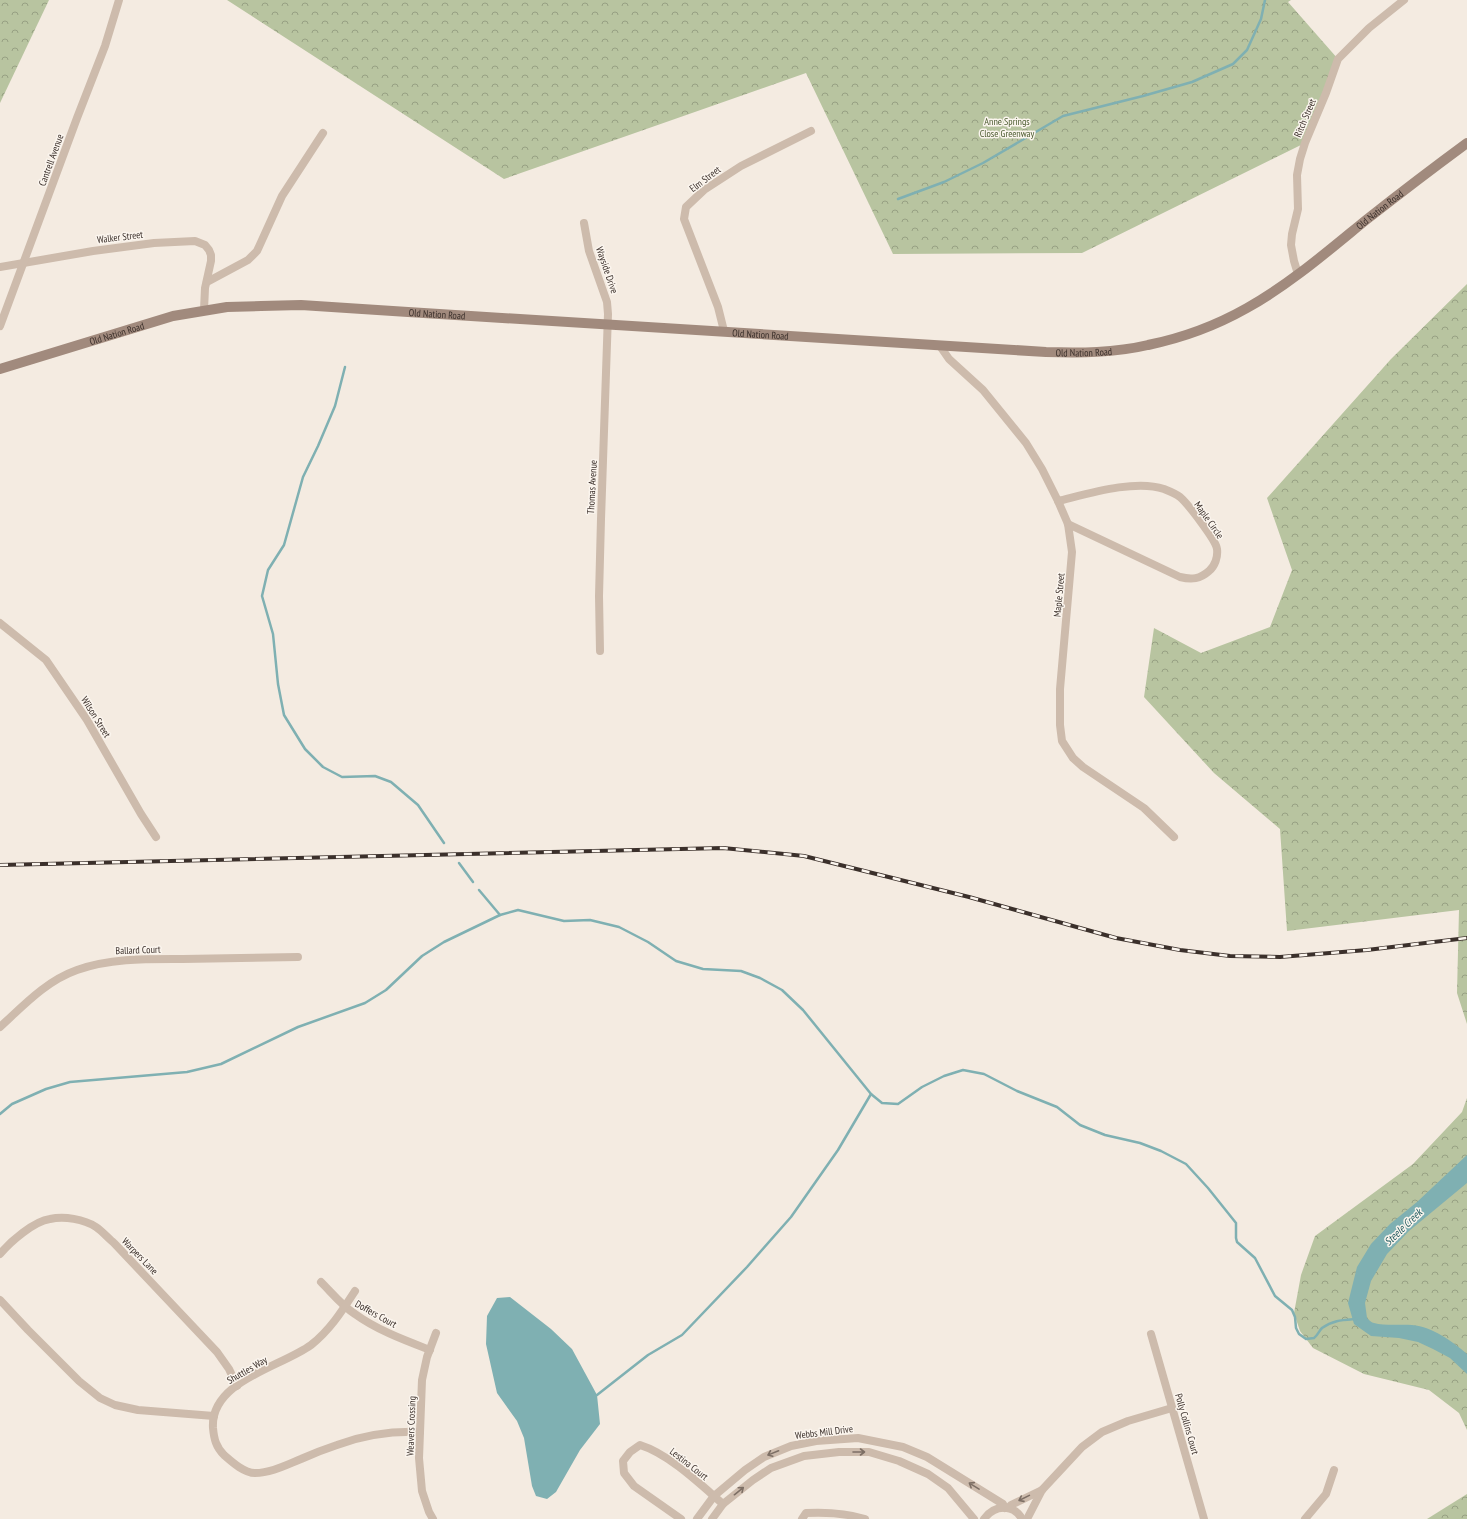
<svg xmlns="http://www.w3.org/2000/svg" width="1467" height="1519" font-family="'PT Sans Narrow',sans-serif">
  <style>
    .park { fill: url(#park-crowns) }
    .water { fill: #7fb0b2 }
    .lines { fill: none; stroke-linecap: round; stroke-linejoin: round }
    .stream { stroke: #7fb0b2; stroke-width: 2.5 }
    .minor { stroke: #cdbbac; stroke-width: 8 }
    .secondary { stroke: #a18a7d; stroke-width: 10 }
    .rail-casing { stroke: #3b302b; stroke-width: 4 }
    .rail { stroke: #fbf5ee; stroke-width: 2.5; stroke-dasharray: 8; stroke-linecap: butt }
    .oneway { stroke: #7d6f65 }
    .labels { text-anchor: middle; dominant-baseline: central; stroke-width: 3; stroke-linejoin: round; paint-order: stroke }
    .street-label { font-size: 10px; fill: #3b302b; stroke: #fbf5ee }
    .park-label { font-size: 10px; fill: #4a5a2e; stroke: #fbf5ee }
    .water-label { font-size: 11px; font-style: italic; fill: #1f5a5e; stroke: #fbf5ee }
  </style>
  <defs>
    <pattern id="park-crowns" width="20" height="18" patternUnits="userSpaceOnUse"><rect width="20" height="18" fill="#b8c4a0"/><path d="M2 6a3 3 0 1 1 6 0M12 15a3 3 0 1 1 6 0" fill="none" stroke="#97a083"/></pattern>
  </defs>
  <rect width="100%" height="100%" fill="#f4ebe1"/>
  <!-- park -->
  <g class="park">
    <polygon points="0,0 49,0 0,103"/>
    <polygon points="227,0 1291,0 1288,2 1338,59 1305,143 1082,253 893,254 806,73 504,179"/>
    <polygon points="1467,284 1467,1024 1457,993 1459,910 1287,931 1280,829 1214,773 1144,697 1154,628 1201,653 1270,627 1292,570 1267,498 1391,359"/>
    <polygon points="1467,1098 1467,1430 1459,1413 1429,1390 1364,1374 1313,1348 1300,1331 1294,1313 1301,1275 1315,1236 1413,1164 1462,1112"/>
    <polygon points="1467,1494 1467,1519 1427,1519"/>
  </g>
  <!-- water -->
  <g class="water">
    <path d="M1467,1155V1183L1409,1231L1387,1254L1371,1281L1365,1303L1367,1318C1369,1320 1372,1323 1374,1323C1385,1326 1401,1324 1412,1325C1433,1327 1452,1341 1467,1354V1374L1450,1358L1433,1349L1418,1342L1399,1338L1371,1336L1354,1324L1348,1303L1357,1267L1371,1244L1390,1224L1417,1202Z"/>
    <polygon points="510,1297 551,1329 572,1349 597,1395 600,1424 580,1450 556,1492 547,1499 536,1496 532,1486 524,1438 517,1421 497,1393 486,1344 487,1316 497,1298"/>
  </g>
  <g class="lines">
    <!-- stream -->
    <g class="stream">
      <polyline points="898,199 944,182 983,163 1063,116 1143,96 1192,82 1233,64 1247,50 1261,19 1265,0"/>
      <polyline points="345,367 335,406 318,446 303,477 284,545 268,570 262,596 273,634 278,684 284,715 305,749 323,767 342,777 375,776 391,782 418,805 444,843"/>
      <polyline points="459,863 473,882"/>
      <polyline points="479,890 500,915"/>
      <path d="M0,1114L12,1104L46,1089L70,1082L187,1072L221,1064L298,1027L365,1003L386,990L422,956L444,942L500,915L518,910L564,921L590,920L619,927L648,942L676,961L703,969L741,971L760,978L782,990L803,1010L871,1094L882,1103L898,1104L922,1087L944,1076L963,1070L984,1074L1017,1091L1057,1107L1080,1125L1105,1135L1140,1143L1161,1151L1186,1164L1208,1188L1236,1223V1238L1237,1242L1255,1258L1275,1296L1292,1310L1295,1317L1296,1328L1299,1334L1306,1339L1314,1338C1318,1335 1319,1331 1322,1328C1333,1320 1343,1320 1356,1319"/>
      <polyline points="597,1395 648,1355 682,1335 747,1267 791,1217 838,1150 871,1094"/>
    </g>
    <!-- minor -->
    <g class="minor">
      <polyline points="584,223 589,251 607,302 608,314 601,519 599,596 600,651"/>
      <polyline points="0,267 93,251 154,243 195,241 205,245 209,250 211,255 211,261 205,288 204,310"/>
      <polyline points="1298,274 1294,261 1291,245 1292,234 1298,209 1297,175 1300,159 1305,143 1326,93 1338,59 1369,28 1404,0"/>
      <polyline points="207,282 248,260 257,251 282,196 323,133"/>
      <polyline points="0,326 77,118 105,46 119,0"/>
      <polyline points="724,331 718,307 684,219 686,207 704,190 741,166 811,131"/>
      <polyline points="940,346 949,359 983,390 1026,443 1042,469 1058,501 1068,524 1072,552 1060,689 1060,725 1062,741 1073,758 1083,767 1144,808 1174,837"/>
      <path d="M1058,501C1087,494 1135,479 1164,489C1169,491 1176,494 1180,497C1188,504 1216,540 1217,549C1218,557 1215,566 1209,571C1200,579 1192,580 1180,577L1068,524"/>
      <polyline points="0,623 46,660 87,720 141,814 156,837"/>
      <path d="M0,1027C24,1005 46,981 77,970C111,958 148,959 183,959C221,958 260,958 298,957"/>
      <path d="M0,1254C10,1242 34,1221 50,1219C64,1216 84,1219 96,1227C102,1231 108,1238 114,1243L217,1352L229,1369L237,1386"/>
      <path d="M321,1282C332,1293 342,1306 355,1314C377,1330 404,1340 430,1350"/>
      <path d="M355,1291C342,1311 330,1330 311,1345C281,1367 210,1381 213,1428C214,1439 216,1447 224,1455C232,1462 244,1473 255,1473C271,1473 286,1465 301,1459C312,1454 325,1449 337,1445C364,1435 391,1431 420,1432"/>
      <polyline points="0,1300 28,1330 79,1381 100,1398 115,1405 138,1410 214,1416"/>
      <polyline points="1151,1334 1204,1519"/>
      <polyline points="1008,1508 1011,1505 1042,1490"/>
      <polyline points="433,1519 429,1512 422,1491 419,1458 422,1380 427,1357 436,1333"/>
      <path d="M681,1519L634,1486L624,1473L623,1461L630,1452L640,1445C669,1454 700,1484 723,1504"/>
      <polyline points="697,1519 714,1496 745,1470 764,1457 791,1446 816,1441 858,1438 903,1447 927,1457 1003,1504 1005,1508"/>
      <polyline points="712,1519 723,1504 753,1480 771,1468 804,1456 839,1452 869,1452 899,1461 928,1474 948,1488 974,1519"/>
      <path d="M802,1519L806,1513C826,1512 846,1513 865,1519"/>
      <path d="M984,1519C994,1505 1013,1503 1022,1519"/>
      <polyline points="1027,1519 1042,1490 1082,1447 1102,1432 1128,1421 1172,1408"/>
      <polyline points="1305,1519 1326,1494 1334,1470"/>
    </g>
    <!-- secondary -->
    <path class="secondary" id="s1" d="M0,369L173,316L227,307L261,306L301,305L408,312L1046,352C1080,353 1114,353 1148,345C1182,338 1217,325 1247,308C1290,284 1328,251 1366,220C1399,194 1433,168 1467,143"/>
    <!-- rail casing -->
    <g class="rail-casing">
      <polyline id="rail" points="0,865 723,848 804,856 969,897 1116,938 1180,950 1230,956 1280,957 1367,950 1467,938"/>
    </g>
    <!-- rail -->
    <use href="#rail" class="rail"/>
  </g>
  <!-- one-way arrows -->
  <defs><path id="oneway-shaft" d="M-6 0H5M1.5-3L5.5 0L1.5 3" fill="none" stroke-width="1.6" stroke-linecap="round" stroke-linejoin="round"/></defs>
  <g class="oneway">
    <use href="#oneway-shaft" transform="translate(859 1452)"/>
    <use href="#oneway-shaft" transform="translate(773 1453) rotate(158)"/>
    <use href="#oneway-shaft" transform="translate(974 1486) rotate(-148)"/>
    <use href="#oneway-shaft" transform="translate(739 1491) rotate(-39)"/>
    <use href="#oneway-shaft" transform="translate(1024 1498) rotate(154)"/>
  </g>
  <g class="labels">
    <!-- street labels -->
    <g class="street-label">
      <text transform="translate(1305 118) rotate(-67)">Ritch Street</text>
      <text transform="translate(51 160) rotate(-70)">Cantrell Avenue</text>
      <text transform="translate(705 179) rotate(-37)">Elm Street</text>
      <text stroke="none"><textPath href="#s1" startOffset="1430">Old Nation Road</textPath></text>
      <text transform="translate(120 237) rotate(-7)">Walker Street</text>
      <text transform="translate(607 270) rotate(71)">Wayside Drive</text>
      <text stroke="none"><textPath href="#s1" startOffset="446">Old Nation Road</textPath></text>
      <text stroke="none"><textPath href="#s1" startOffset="122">Old Nation Road</textPath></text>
      <text stroke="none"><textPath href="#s1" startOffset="770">Old Nation Road</textPath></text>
      <text stroke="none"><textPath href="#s1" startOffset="1094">Old Nation Road</textPath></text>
      <text transform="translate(592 487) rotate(-87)">Thomas Avenue</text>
      <text transform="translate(1209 520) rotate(55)">Maple Circle</text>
      <text transform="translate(1059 595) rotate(-85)">Maple Street</text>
      <text transform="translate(96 717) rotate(58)">Wilson Street</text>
      <text transform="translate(138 950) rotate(-2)">Ballard Court</text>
      <text transform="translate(140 1256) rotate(46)">Warpers Lane</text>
      <text transform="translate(376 1314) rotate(29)">Doffers Court</text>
      <text transform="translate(247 1370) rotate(-30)">Shuttles Way</text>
      <text transform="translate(1187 1424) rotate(74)">Polly Collins Court</text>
      <text transform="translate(411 1426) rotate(-88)">Weavers Crossing</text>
      <text transform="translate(824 1432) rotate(-7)">Webbs Mill Drive</text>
      <text transform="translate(689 1464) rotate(38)">Lestina Court</text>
    </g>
    <!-- park labels -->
    <g class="park-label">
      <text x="1007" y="121">Anne Springs<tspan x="1007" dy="12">Close Greenway</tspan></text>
    </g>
    <!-- water labels -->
    <g class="water-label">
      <text transform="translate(1403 1227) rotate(-44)">Steele Creek</text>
    </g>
  </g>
</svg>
